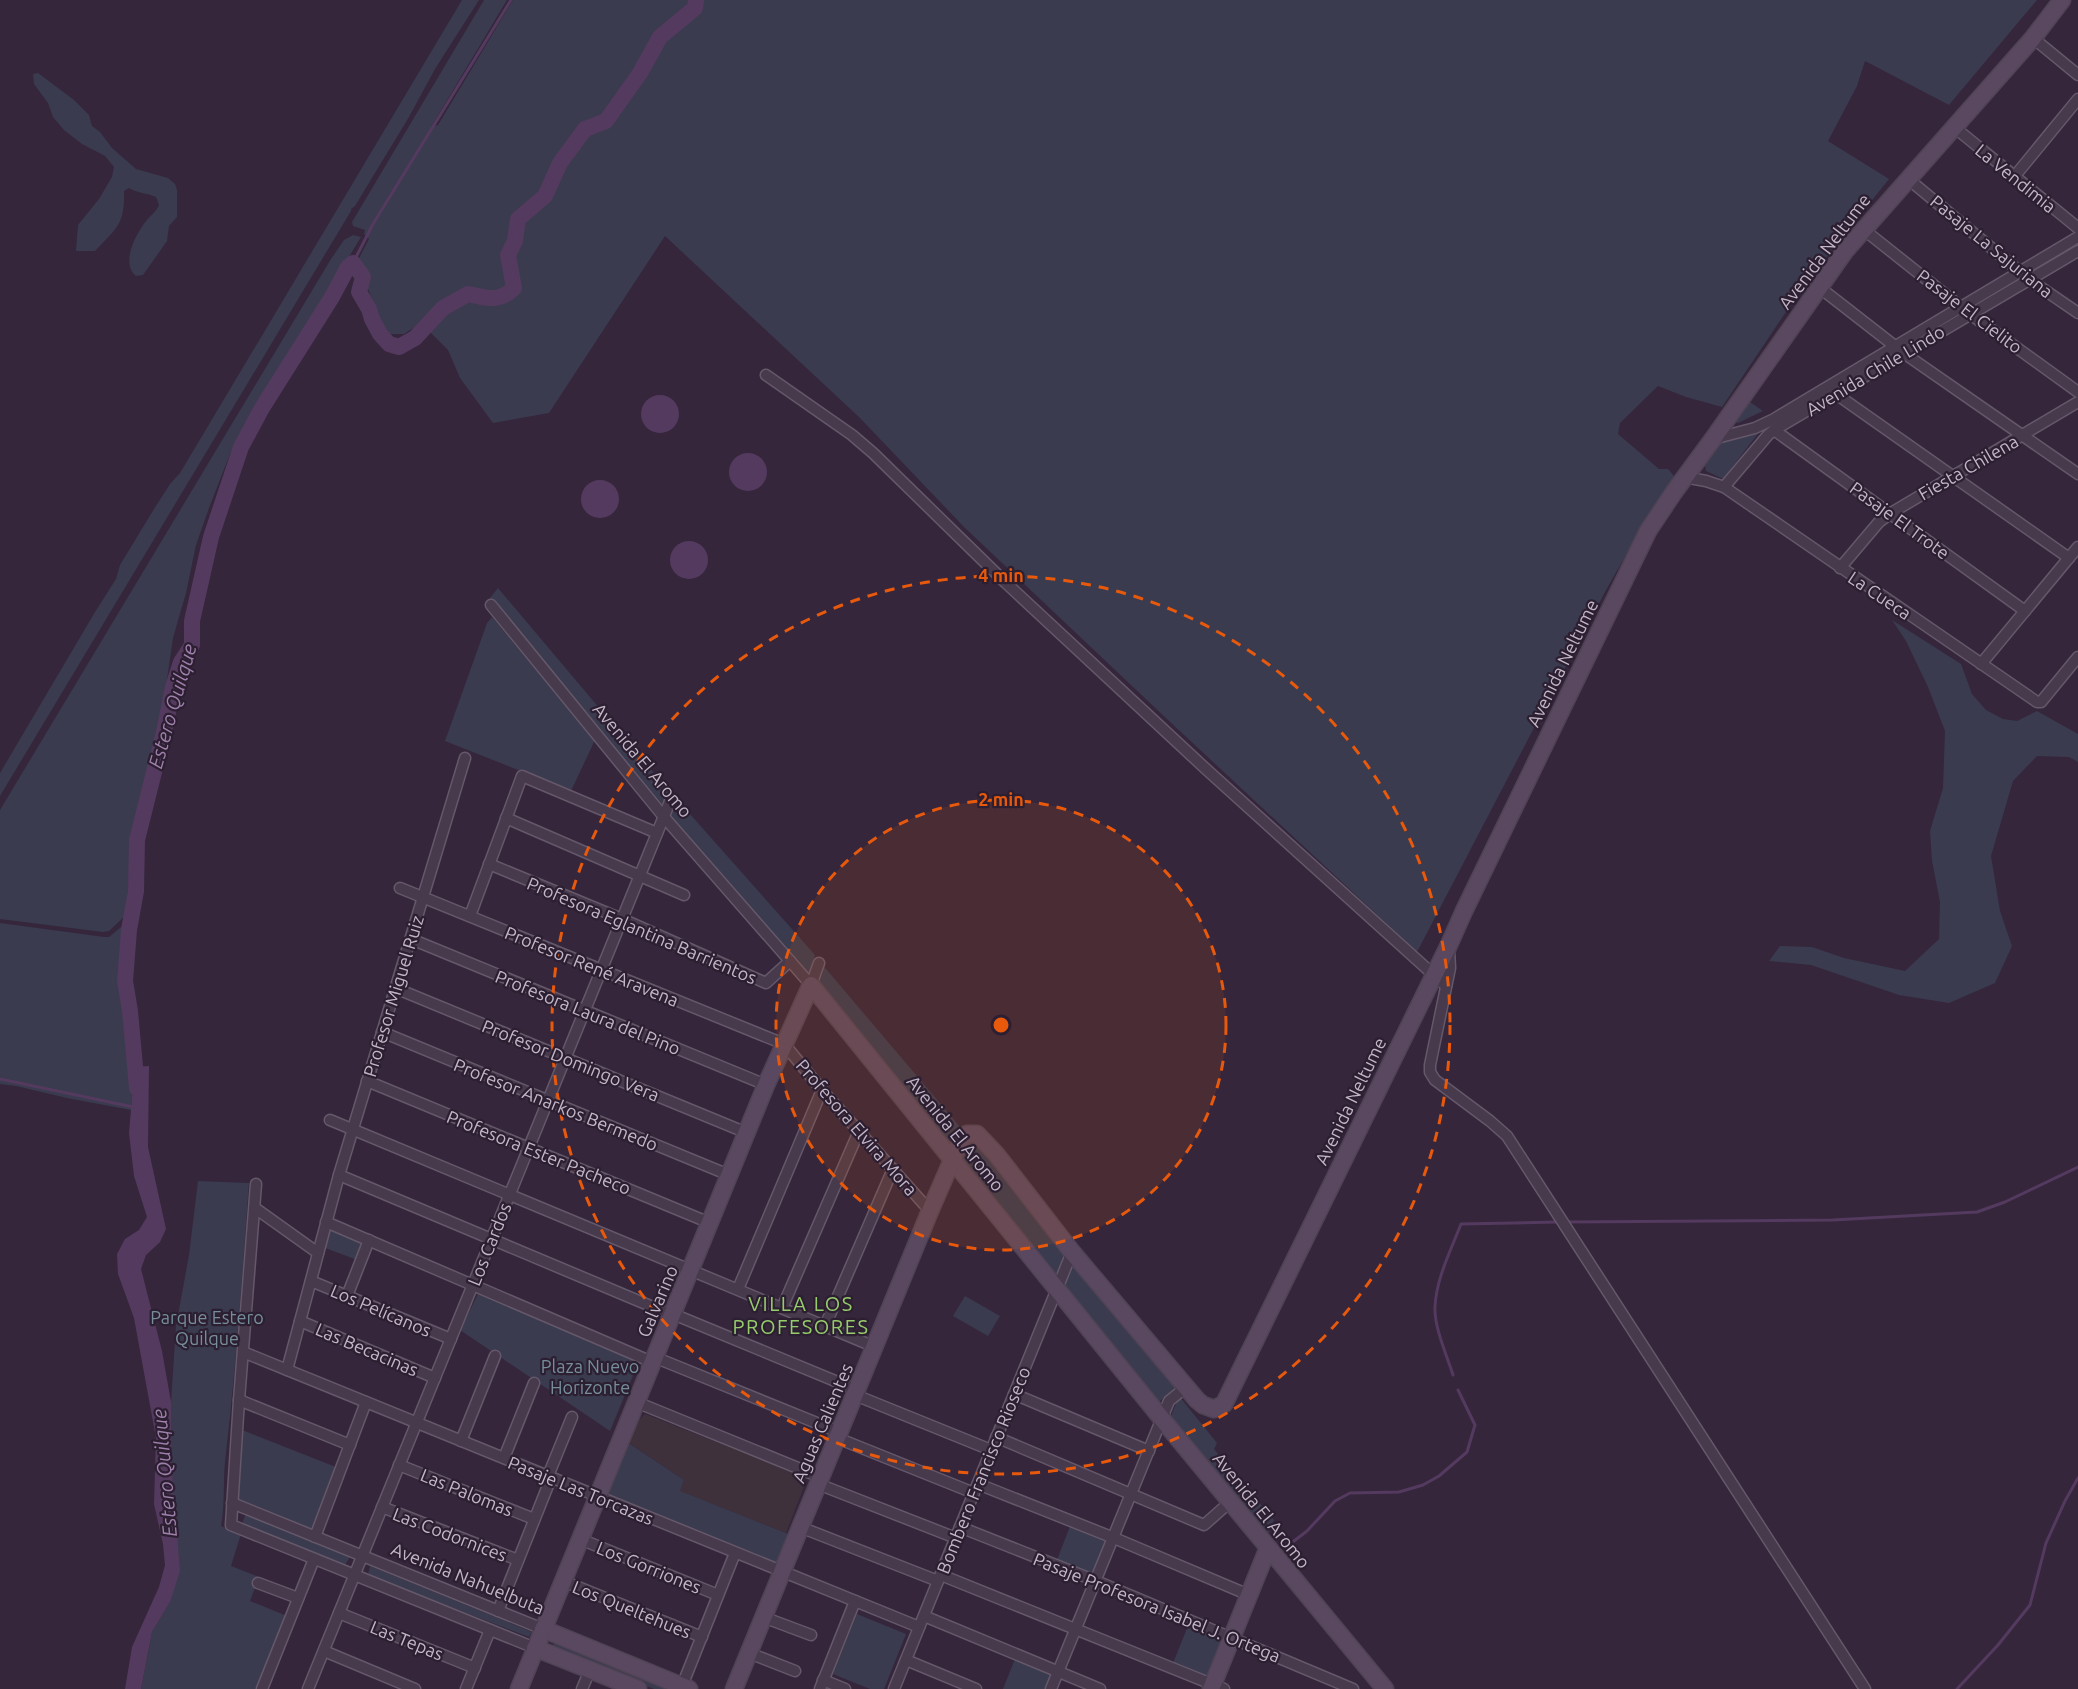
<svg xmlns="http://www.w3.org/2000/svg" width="2078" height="1689" font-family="Ubuntu,sans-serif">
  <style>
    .medical { fill: #3e313b }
    .green { fill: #3a3b4f }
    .water { fill: #543a5f }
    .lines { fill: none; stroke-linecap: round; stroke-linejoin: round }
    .stream { stroke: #543a5f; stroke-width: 3 }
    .river { stroke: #543a5f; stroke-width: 16 }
    .street-casing { stroke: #65586a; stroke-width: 13 }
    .secondary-casing { stroke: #504355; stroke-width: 19 }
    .street { stroke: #473a4c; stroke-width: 10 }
    .secondary { stroke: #59485f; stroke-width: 16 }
    .ring { fill: none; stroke: #e8590c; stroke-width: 3; stroke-dasharray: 10 8 }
    .labels { text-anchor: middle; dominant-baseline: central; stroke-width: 4.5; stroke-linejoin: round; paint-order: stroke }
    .street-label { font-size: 18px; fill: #c3b6c7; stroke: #2c1f31 }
    .park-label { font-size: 18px; fill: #768e9b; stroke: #2c1f31 }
    .water-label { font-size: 20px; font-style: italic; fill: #9f80ac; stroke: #2c1f31 }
    .neighbourhood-label { font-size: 20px; letter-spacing: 1.5px; fill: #97cc6c; stroke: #2c1f31 }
    .centre { fill: #e8590c; stroke: #2c1f31; stroke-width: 3 }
    .ring-label { font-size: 18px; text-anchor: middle; font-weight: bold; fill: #e8590c; stroke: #2c1f31; stroke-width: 4.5; stroke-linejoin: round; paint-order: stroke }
  </style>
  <rect width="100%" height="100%" fill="#35263c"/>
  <!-- medical -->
  <polygon class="medical" points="645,1414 805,1477 805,1484 786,1533 679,1491 684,1480 629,1443 639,1420"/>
  <!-- green -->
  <g class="green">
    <polygon points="462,0 479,0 435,69 409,117 355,206 351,209 351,211 0,796 0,773 95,612 116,579 120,565 154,509 170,484 180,473"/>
    <polygon points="484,0 507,0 431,127 438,125 513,0 2037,0 1949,105 1865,61 1857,86 1828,141 1889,179 1804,285 1722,407 1686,397 1658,386 1620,423 1618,434 1659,469 1668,469 1674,476 1643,525 1606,590 1417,952 1168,720 964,527 860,418 665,236 549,413 493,423 460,378 448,350 421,323 404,334 388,334 376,317 374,304 357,262 369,239 364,234 365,230 353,226 352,222"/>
    <path d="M38,73L74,100L89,115L92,126L100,132L112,148L136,169L168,178L175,184L177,190V217L169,226L167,241L143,275L136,276C120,263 136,233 147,220C151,215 156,212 159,205L156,197C146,193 138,193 129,188L124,191C125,225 116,229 95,251H76L78,225L99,199L112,177L114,167L105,156L82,144L64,130L53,117L48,103L34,84L33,74Z"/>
    <polygon points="353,235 361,237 230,454 209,508 196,545 186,593 173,638 162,714 144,782 132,840 126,915 109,931 103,932 0,919 0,810 331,259 344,240"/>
    <polygon points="1747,400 1763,411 1738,423 1730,422"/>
    <polygon points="1760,431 1723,479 1706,471 1704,460 1717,444"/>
    <polygon points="498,588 670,792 663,810 490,598"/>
    <polygon points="492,617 595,740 571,791 445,741 487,623"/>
    <polygon points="1892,620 1961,664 1972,694 1986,710 2003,719 2017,721 2037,711 2078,734 2078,762 2069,757 2037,756 2013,781 1991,856 2000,911 2012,946 1995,983 1949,1003 1899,995 1811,965 1769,961 1780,946 1812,947 1844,958 1905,971 1939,939 1940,902 1932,861 1930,831 1943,788 1945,731 1928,687 1906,641"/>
    <polygon points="674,796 815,955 809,975 667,814"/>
    <polygon points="0,923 104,937 109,937 126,923 121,982 131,1047 133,1085 131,1110 67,1098 16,1086 0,1084"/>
    <polygon points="821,963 961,1128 949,1148 815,984"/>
    <polygon points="967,1134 1072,1252 1057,1287 953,1161"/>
    <path d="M198,1181L249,1183C242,1276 236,1369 225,1462C223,1484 225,1505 221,1526L241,1534L231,1566L259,1577L250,1601L287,1616L259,1689H141L152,1632L170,1602L174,1502L171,1457V1402L176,1326L189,1255Z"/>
    <polygon points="326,1222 369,1240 360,1261 320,1246"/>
    <polygon points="1074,1261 1175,1387 1157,1404 1062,1287"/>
    <polygon points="479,1292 639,1361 610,1431 460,1330"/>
    <polygon points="965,1296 1000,1316 988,1336 953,1316"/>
    <polygon points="1179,1396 1217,1443 1214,1449 1274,1520 1266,1539 1169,1421"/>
    <polygon points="242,1430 341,1469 315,1537 232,1503"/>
    <polygon points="621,1438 684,1480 680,1491 796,1537 781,1571 597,1496"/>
    <polygon points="246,1513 351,1555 345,1565 242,1524"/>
    <polygon points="1072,1521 1114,1538 1096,1581 1055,1565"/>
    <polygon points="370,1566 532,1632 529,1637 368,1575"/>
    <polygon points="857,1614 906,1634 884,1689 870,1689 833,1674"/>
    <polygon points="1190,1621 1232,1638 1213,1685 1171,1668"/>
    <polygon points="555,1641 674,1689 654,1689 552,1647"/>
    <polygon points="1017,1654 1058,1672 1051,1689 1003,1689"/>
  </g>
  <!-- water -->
  <g class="water">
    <circle cx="660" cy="414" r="19"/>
    <circle cx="748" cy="472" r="19"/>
    <circle cx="600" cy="499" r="19"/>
    <circle cx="689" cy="560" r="19"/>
    <polygon points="149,1066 148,1147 166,1229 160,1242 146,1255 141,1269 162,1351 171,1402 171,1457 180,1571 170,1602 152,1632 141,1689 125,1689 132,1647 159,1587 165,1565 163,1544 154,1504 156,1438 134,1318 118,1274 117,1254 125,1239 139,1230 147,1217 134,1176 129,1133 133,1085 132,1067"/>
  </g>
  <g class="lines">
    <!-- stream -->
    <g class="stream">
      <polyline points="353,263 373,224 511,0"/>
      <polyline points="0,1079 133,1107"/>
      <polyline points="1569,1222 1833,1220 1977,1212 2005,1202 2078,1167"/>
      <path d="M1453,1375C1447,1356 1434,1327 1435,1307C1436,1279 1451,1250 1461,1224L1557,1222"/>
      <polyline points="1294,1541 1307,1531 1335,1501 1350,1493 1399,1492 1423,1485 1439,1476 1467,1452 1475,1425 1458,1390"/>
      <polyline points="1957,1689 1998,1645 2030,1605 2046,1543 2065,1501 2078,1478"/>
    </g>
    <!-- river -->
    <path class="river" d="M137,1088L130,1011L125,981L129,930L136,891L137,840L164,732L173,687L181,662L192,645V621L211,537L241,447L262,408L332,297L348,267L353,263L363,277L359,292L369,309L372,319L380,334L389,344L399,347L415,338L443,308L468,294C487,298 499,303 514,288L508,255L515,241L518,219L545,196L560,163L585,129L606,121L640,73L660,37L695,8L696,0"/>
    <!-- street casing -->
    <g class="street-casing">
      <g id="street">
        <polyline points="2033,38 2078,75"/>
        <polyline points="1954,127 2078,228"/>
        <polyline points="2014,177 2078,99"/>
        <polyline points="1907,178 2030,280 2078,313"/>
        <polyline points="1863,229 1970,314 2078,392"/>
        <polyline points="1819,287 1905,354 2078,474"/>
        <polyline points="766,375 852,435 873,453 1006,583 1207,770 1446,986"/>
        <polyline points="1836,394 2069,558"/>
        <polyline points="1774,430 2025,611"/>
        <polyline points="1713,439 1755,428 1774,419 2078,237"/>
        <polyline points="1684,477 1706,481 1724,487 2037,702 2041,702 2078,657"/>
        <polyline points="1724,487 1768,435 1774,430 2078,251"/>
        <polyline points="1840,568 1879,522 1891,513 2078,402"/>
        <polyline points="491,605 664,817 811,985 819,963"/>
        <polyline points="1981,664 2078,547"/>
        <polyline points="506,818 684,895"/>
        <polyline points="489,864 622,919 766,983 790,961"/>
        <polyline points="400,888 784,1044 822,1090 930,1211"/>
        <polyline points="470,916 522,776 657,833"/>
        <polyline points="411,939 766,1085"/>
        <polyline points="1449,949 1450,968 1430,1065 1430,1072 1435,1080 1490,1121 1507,1136 1865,1689"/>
        <polyline points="395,988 747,1133"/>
        <polyline points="382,1032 729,1175"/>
        <polyline points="367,1081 710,1223"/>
        <polyline points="330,1120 875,1347"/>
        <polyline points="339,1175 672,1315"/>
        <polyline points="256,1184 239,1400 231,1525 535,1648"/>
        <polyline points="255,1208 318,1253"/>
        <polyline points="326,1222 652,1362"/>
        <polyline points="311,1281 451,1339"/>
        <polyline points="738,1289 822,1090"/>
        <polyline points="347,1296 369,1240"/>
        <polyline points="782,1308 859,1131"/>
        <polyline points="673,1314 857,1390"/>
        <polyline points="300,1321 435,1378"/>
        <polyline points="825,1326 893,1169"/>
        <polyline points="243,1352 919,1627"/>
        <polyline points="654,1357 839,1432"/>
        <polyline points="287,1370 339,1175 465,758"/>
        <polyline points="1014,1394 1149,1451"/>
        <polyline points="855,1395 991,1450"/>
        <polyline points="239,1400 350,1445"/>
        <polyline points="636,1402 820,1477"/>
        <polyline points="996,1437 1204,1525 1230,1502"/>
        <polyline points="837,1438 974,1493"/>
        <polyline points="461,1441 495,1356"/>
        <polyline points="504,1458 534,1383"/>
        <polyline points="399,1465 534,1519"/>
        <polyline points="548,1476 572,1417"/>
        <polyline points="818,1484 956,1538"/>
        <polyline points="978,1484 1114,1538 1249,1595"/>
        <polyline points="232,1503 543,1629"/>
        <polyline points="382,1507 518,1560"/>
        <polyline points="800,1527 938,1581"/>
        <polyline points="960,1527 1096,1581 1353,1689"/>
        <polyline points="315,1537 366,1402"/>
        <polyline points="580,1539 718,1595"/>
        <polyline points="941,1575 1224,1689"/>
        <polyline points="563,1581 702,1637"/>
        <polyline points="258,1583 298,1598"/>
        <polyline points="498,1611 551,1478"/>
        <polyline points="339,1613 475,1668"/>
        <polyline points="924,1616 1100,1689"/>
        <polyline points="763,1617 811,1635"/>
        <polyline points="324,1651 415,1689"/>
        <polyline points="749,1653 795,1671"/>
        <polyline points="906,1660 976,1689"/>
        <polyline points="823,1680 845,1689"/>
        <polyline points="682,1686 735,1553"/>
        <polyline points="262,1689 314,1559"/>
        <polyline points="308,1689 671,799"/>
        <polyline points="466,1689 490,1630"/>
        <polyline points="582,1689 590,1670"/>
        <polyline points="820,1689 855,1601"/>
        <polyline points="894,1689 1072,1252"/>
        <polyline points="1051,1689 1169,1401 1186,1387"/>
      </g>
    </g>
    <!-- secondary casing -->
    <g class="secondary-casing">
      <g id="secondary">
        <polyline points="543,1629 689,1689"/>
        <polyline points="535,1648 638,1689"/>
        <polyline points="519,1689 766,1085 811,985 1162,1419 1385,1689"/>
        <polyline points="734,1689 930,1211 960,1142 967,1134 977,1134 996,1154 1072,1252 1197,1400 1203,1405 1214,1409 1224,1404 1448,947 1464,911 1648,531 1674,492 1713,439 1845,251 2033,38 2062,0"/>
        <polyline points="1211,1689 1268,1548"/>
      </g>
    </g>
    <!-- street -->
    <use href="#street" class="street"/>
    <!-- secondary -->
    <use href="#secondary" class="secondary"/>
  </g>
  <!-- distance rings -->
  <circle cx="1001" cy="1025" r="225" fill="#e8590c" fill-opacity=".12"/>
  <g class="ring">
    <circle cx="1001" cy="1025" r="225"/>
    <circle cx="1001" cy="1025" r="449"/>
  </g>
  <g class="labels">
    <!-- street labels -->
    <g class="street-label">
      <text transform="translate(2016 178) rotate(39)">La Vendimia</text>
      <text transform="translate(1992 246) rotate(39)">Pasaje La Sajuriana</text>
      <text transform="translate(1824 251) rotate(-53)">Avenida Neltume</text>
      <text transform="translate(1970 311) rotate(37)">Pasaje El Cielito</text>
      <text transform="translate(1875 370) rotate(-31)">Avenida Chile Lindo</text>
      <text transform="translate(1968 467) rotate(-30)">Fiesta Chilena</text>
      <text transform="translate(1900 520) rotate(36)">Pasaje El Trote</text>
      <text transform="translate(1880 595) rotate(34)">La Cueca</text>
      <text transform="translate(1562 663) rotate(-64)">Avenida Neltume</text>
      <text transform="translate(643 760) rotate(50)">Avenida El Aromo</text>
      <text transform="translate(642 930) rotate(23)">Profesora Eglantina Barrientos</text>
      <text transform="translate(592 966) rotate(22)">Profesor René Aravena</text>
      <text transform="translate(393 996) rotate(-73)">Profesor Miguel Ruiz</text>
      <text transform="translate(588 1012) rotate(22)">Profesora Laura del Pino</text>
      <text transform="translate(571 1060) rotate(22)">Profesor Domingo Vera</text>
      <text transform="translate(1350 1101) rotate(-64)">Avenida Neltume</text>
      <text transform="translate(556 1104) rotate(22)">Profesor Anarkos Bermedo</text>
      <text transform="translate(857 1127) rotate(49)">Profesora Elvira Mora</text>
      <text transform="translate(956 1133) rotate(51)">Avenida El Aromo</text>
      <text transform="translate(539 1152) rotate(22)">Profesora Ester Pacheco</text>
      <text transform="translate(489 1244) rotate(-68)">Los Cardos</text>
      <text transform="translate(657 1301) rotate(-67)">Galvarino</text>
      <text transform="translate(381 1310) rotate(23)">Los Pelícanos</text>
      <text transform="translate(367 1349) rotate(23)">Las Becacinas</text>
      <text transform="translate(822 1423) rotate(-67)">Aguas Calientes</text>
      <text transform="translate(983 1470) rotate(-68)">Bombero Francisco Rioseco</text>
      <text transform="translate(581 1490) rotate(22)">Pasaje Las Torcazas</text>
      <text transform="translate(467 1492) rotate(22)">Las Palomas</text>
      <text transform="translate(1262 1510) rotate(51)">Avenida El Aromo</text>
      <text transform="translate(450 1534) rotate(21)">Las Codornices</text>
      <text transform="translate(649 1567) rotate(22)">Los Gorriones</text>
      <text transform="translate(468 1578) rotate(22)">Avenida Nahuelbuta</text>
      <text transform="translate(1157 1607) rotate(22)">Pasaje Profesora Isabel J. Ortega</text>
      <text transform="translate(632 1609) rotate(22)">Los Queltehues</text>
      <text transform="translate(407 1640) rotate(22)">Las Tepas</text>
    </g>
    <!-- park labels -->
    <g class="park-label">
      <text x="207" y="1317">Parque Estero<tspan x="207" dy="21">Quilque</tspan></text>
      <text x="590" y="1366">Plaza Nuevo<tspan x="590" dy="21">Horizonte</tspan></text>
    </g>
    <!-- water labels -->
    <g class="water-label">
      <text transform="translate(172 706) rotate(-74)">Estero Quilque</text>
      <text transform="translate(164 1473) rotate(-95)">Estero Quilque</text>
    </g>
    <!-- neighbourhood labels -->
    <g class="neighbourhood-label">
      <text x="801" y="1303">VILLA LOS<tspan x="801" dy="23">PROFESORES</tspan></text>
    </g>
  </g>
  <circle cx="1001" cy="1025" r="9" class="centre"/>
  <g class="ring-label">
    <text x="1001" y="582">4 min</text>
    <text x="1001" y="806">2 min</text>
  </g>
</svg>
